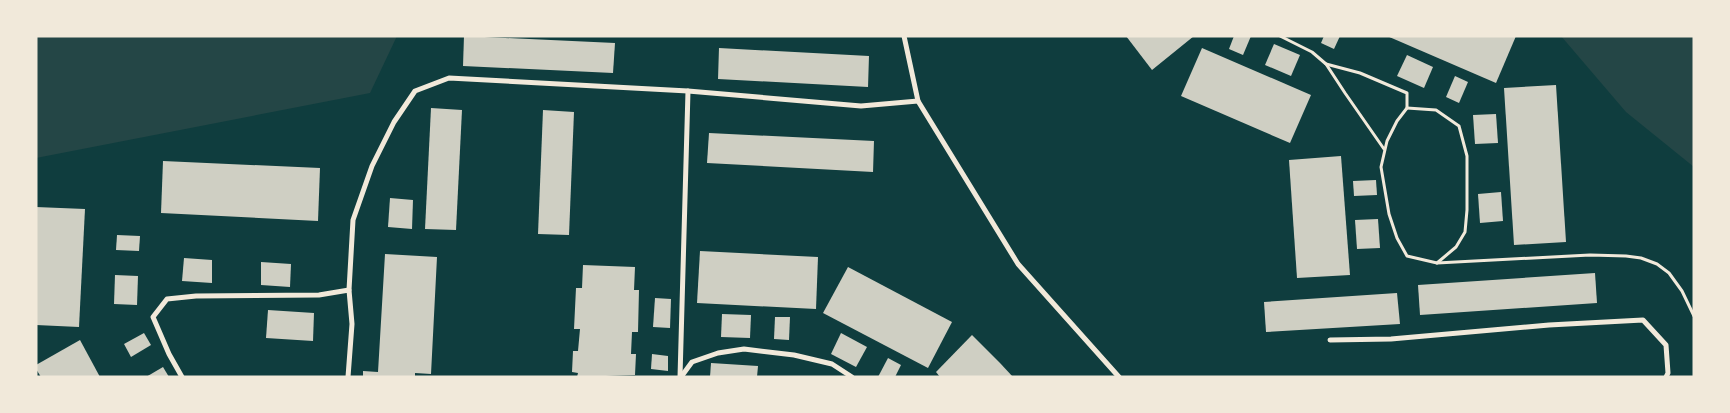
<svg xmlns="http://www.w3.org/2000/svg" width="1730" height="413" font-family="Mulish,sans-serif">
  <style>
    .green { fill: #244646 }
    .building { fill: #cfcfc3 }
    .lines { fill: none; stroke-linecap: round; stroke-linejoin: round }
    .path { stroke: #f1e9da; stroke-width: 3 }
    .minor { stroke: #f1e9da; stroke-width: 5 }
  </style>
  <rect width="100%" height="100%" fill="#0f3d3e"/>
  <!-- green -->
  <g class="green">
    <polygon points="36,36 397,36 370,93 36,158"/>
    <polygon points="1561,36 1694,36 1694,167 1626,112"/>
  </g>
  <!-- building -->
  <g class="building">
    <polygon points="464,36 615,43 613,73 463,66"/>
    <polygon points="1126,36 1194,36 1152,70"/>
    <polygon points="1234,36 1251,36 1243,55 1229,49"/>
    <polygon points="1324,36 1340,36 1334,49 1321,43"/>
    <polygon points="1387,36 1516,36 1496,83"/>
    <polygon points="1274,44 1300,55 1291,76 1265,65"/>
    <polygon points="719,48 869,56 868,87 718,79"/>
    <polygon points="1202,48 1311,95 1290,143 1181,96"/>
    <polygon points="1407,55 1433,67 1424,88 1397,76"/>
    <polygon points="1455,76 1468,82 1459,103 1446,97"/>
    <polygon points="1556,85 1566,242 1514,245 1504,88"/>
    <polygon points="431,108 462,110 456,230 425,229"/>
    <polygon points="543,110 574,112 569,235 538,234"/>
    <polygon points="1496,114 1498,143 1475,144 1473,115"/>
    <polygon points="709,133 874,141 873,172 707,163"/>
    <polygon points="1341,156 1350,275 1297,278 1289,160"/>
    <polygon points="163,161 320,168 318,221 161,213"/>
    <polygon points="1376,180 1377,195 1354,196 1353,181"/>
    <polygon points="1501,192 1503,221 1480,223 1478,194"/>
    <polygon points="390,198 413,200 412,229 388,227"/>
    <polygon points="36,207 85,209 79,327 36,325"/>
    <polygon points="1378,219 1380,248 1357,249 1355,220"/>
    <polygon points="117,235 140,236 139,251 116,250"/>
    <polygon points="700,251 818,257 816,309 697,303"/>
    <polygon points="385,254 437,257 431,374 415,373 415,377 363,377 363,371 378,372"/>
    <polygon points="184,258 212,260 212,283 182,281"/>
    <polygon points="261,262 291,264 290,287 261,285"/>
    <polygon points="583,265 635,267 634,290 639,290 638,332 632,332 631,354 636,354 635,375 577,377 578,373 572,372 573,351 578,351 580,329 574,329 576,288 582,288"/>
    <polygon points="848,267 952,322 928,368 823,313"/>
    <polygon points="1595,273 1597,303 1420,315 1418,285"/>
    <polygon points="115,275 138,276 137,305 114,304"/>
    <polygon points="1397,293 1400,324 1266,332 1264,302"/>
    <polygon points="655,298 671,299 670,328 653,327"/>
    <polygon points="268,310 314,313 313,341 266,338"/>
    <polygon points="722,314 751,315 750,338 721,337"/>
    <polygon points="775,317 790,317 789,340 774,339"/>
    <polygon points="144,333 151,345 131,357 124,344"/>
    <polygon points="841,333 867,347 856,367 831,354"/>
    <polygon points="972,335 1000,363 1013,377 940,377 936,372"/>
    <polygon points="80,340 100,377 41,377 36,369 36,365"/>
    <polygon points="652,354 668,356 668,371 651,369"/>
    <polygon points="888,358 901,365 895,377 878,377"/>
    <polygon points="711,363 758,366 757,377 710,377"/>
    <polygon points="163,367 169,377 146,377"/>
  </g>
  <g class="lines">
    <!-- path -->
    <g class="path">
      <polyline points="1280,36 1312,52 1326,64 1345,93 1384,149"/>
      <polyline points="1326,64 1360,73 1407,93 1407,108 1397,121 1387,141 1381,167 1389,214 1397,238 1407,256 1437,263 1590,255 1626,256 1641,258 1657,264 1669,273 1682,291 1694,316"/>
      <polyline points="1407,108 1436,110 1459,126 1467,156 1467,210 1465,232 1456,247 1437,263"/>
    </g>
    <!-- minor -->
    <g class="minor">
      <polyline points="904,36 918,101 1018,264 1119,377"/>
      <polyline points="1330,340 1391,339 1549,325 1643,320 1666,345 1668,373 1666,377"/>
      <polyline points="182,377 169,354 153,317 167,299 196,296 319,295 349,290"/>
      <polyline points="348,377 352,324 349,290 353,220 372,166 394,122 415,91 449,78 688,91 861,106 918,101"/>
      <polyline points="680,377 688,91"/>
      <polyline points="681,377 692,362 718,353 744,349 794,355 832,364 852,377"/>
    </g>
  </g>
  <!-- border -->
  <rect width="1730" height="413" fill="none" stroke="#f1e9da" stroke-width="75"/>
</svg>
